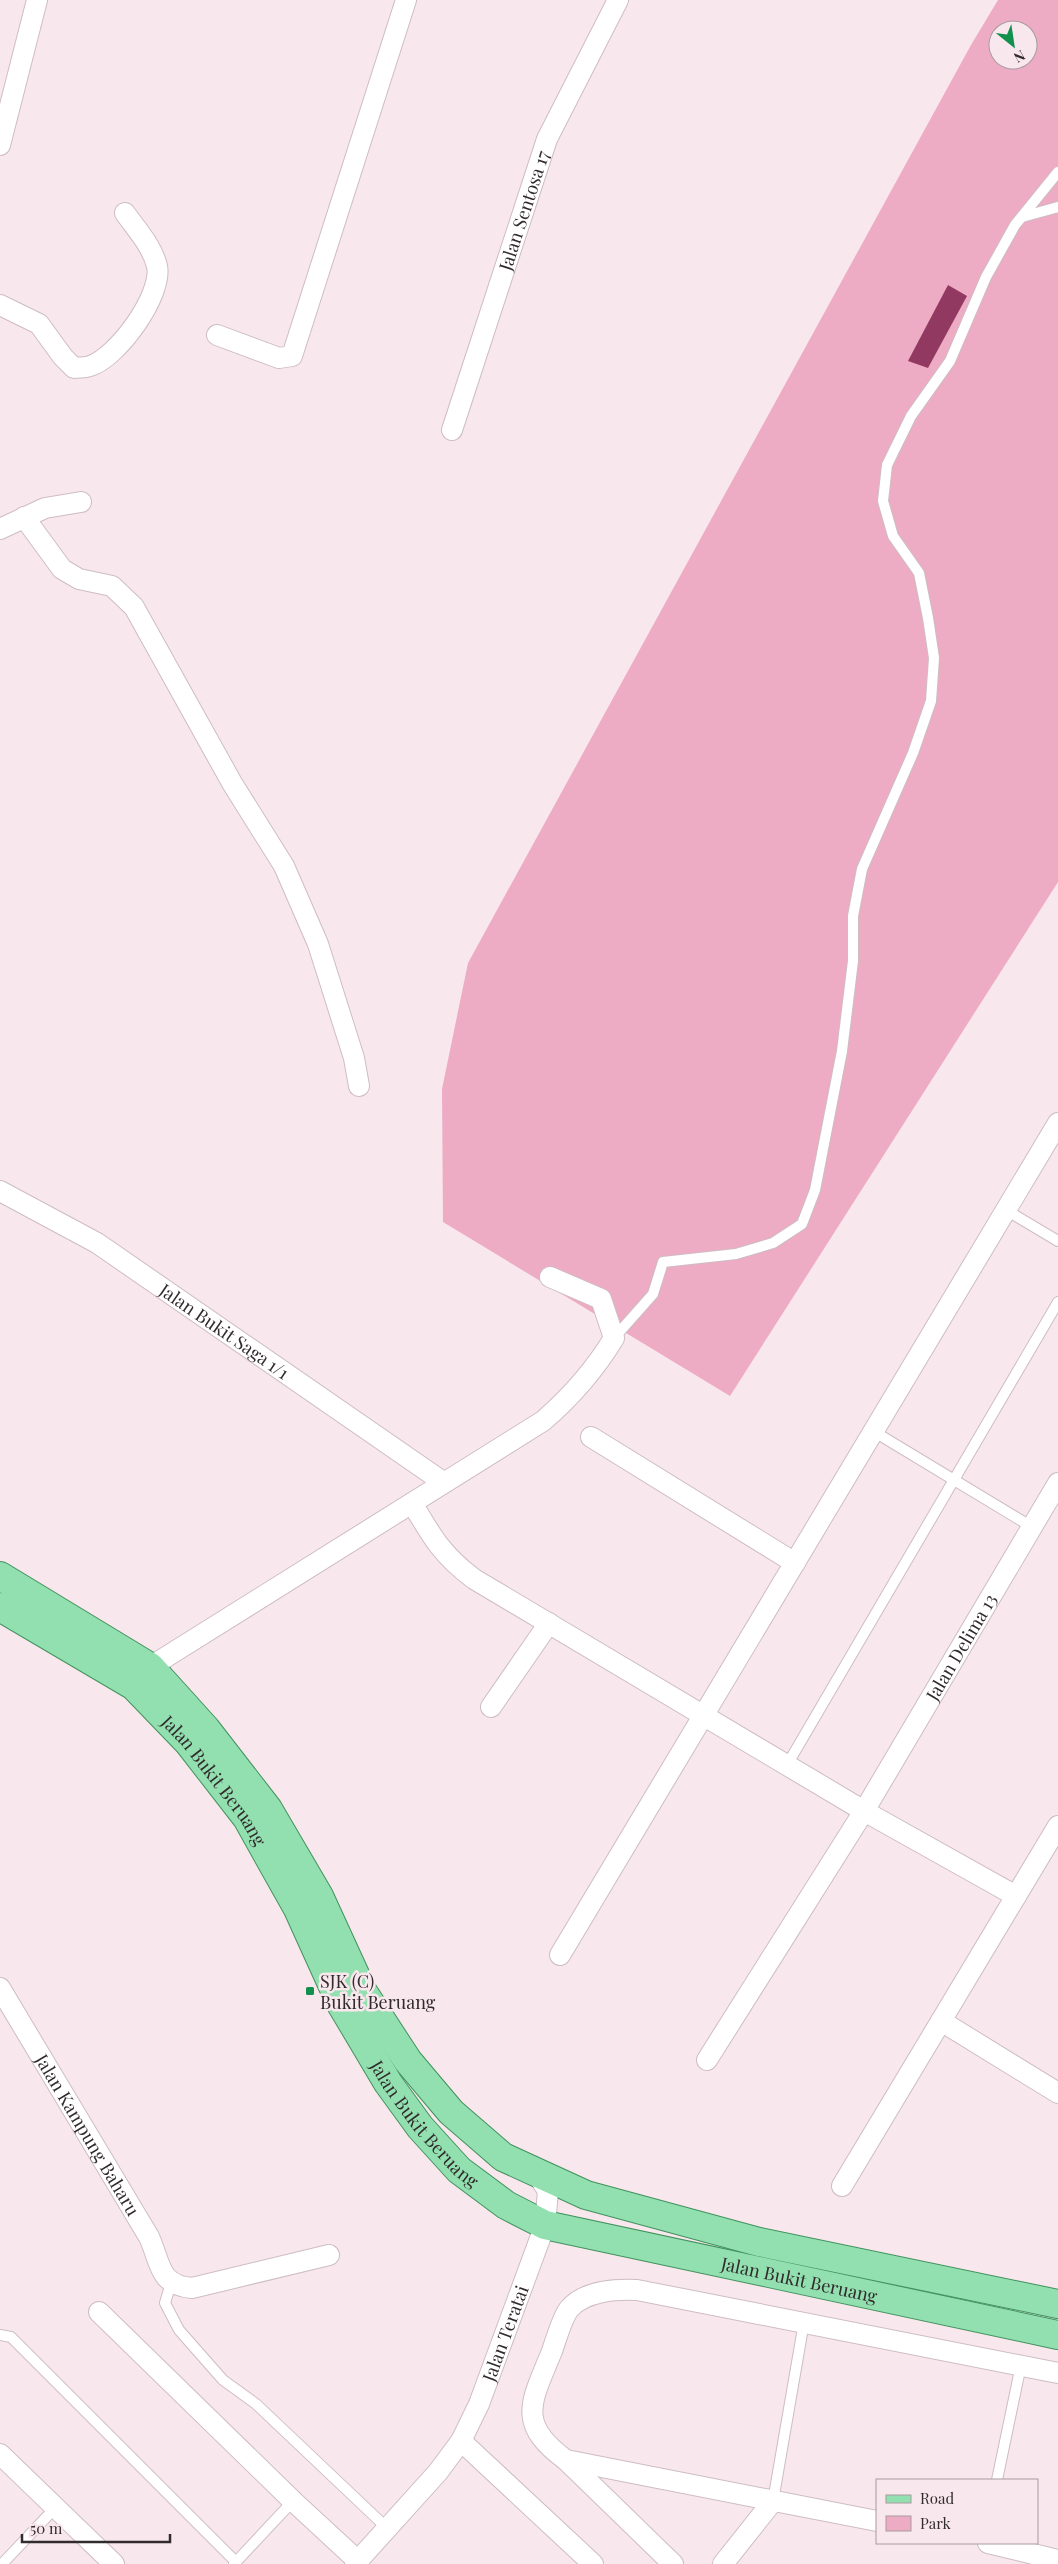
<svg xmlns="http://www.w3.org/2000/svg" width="1058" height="2564" font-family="'Playfair Display',serif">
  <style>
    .green { fill: #eeabc4; fill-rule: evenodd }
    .building { fill: #923961 }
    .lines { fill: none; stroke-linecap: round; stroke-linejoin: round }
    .service-casing { stroke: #cebdc3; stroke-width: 12 }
    .minor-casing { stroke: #cebdc3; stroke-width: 22 }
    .primary-casing { stroke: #41925e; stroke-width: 30 }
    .service { stroke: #fff; stroke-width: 10 }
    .minor { stroke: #fff; stroke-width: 20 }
    .primary { stroke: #92dfaf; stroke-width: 28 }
    .poi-dot { fill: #12904d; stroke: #f8e7ec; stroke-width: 2 }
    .labels { text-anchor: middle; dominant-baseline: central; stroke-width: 5; stroke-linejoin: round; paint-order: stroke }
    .street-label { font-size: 18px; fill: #312b2d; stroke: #f8e7ec }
    .poi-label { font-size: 18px; fill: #312b2d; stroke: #f8e7ec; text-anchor: start }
  </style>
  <rect width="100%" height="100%" fill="#f8e7ec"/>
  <!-- green -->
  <path class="green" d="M998,0H1058V882L730,1396L443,1222L442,1089L468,963L971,45ZM998,30H1028V60H998Z"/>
  <!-- building -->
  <polygon class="building" points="948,285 967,296 928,368 908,361"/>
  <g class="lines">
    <!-- service casing -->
    <g class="service-casing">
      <g id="service">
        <polyline points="1022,217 1058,207"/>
        <polyline points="1006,1210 1058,1241"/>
        <polyline points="614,1338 653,1294 663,1262 736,1254 773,1243 802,1224 815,1190 842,1051 853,961 853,916 862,869 913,753 931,701 934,658 928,618 919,573 893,536 883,501 887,465 911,416 950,361 986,277 1015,225 1058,172"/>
        <polyline points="873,1431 1032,1527"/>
        <polyline points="787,1765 1058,1302"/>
        <polyline points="171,2283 165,2303 179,2330 223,2380 256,2404 388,2529"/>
        <polyline points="0,2335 11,2337 236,2562"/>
        <polyline points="997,2480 1021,2365"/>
        <polyline points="773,2501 804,2322"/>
        <polyline points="2,2564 56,2507"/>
        <polyline points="234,2564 293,2501"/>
      </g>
    </g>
    <!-- minor casing -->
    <g class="minor-casing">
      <g id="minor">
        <polyline points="0,145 37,0"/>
        <path d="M0,305L39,324L63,357L74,368C79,367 85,368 90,366C117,358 163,295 157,266C152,246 137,230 125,213"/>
        <polyline points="217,335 279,358 292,356 406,0"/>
        <path id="s1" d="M452,430L547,139L618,0"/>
        <polyline points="24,517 62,569 79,579 112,586 134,607 232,783 284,866 318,944 354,1058 359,1086"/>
        <polyline points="0,529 45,508 81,502"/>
        <path id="s2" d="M0,1191L97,1243L443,1482"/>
        <polyline points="591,1437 795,1563"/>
        <path d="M412,1503C432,1537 442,1555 474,1579L864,1811L1016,1896"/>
        <path d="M150,1667L543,1421C572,1396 594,1371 614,1338L601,1299L550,1277"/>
        <polyline points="491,1707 549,1623"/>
        <polyline points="560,1955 1058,1123"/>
        <path id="s3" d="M0,1988L149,2237C161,2263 158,2285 192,2288L329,2255"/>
        <polyline points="941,2021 1058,2093"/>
        <path id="s4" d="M707,2060L864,1811L1058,1483"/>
        <polyline points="842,2186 1058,1826"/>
        <polyline points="99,2312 293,2501 358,2561"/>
        <polyline points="461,2441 593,2564"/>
        <polyline points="0,2454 114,2564"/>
        <polyline points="566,2460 673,2564"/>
        <path d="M877,2521L566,2460C515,2423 532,2401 552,2351C556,2340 562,2318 569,2309C584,2291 616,2289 637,2290L1058,2373"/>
        <polyline points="988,2543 1058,2560"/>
        <path id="s5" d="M355,2564L438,2472L461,2441L479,2404L545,2225L548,2191L537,2174"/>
        <polyline points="723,2564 773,2501"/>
      </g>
    </g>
    <!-- primary casing -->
    <g class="primary-casing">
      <g id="primary">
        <polyline points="0,1576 150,1667 206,1729 268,1809 319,1896 363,1992 408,2061 451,2112 503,2157 586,2195 759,2242 1058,2304"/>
        <path id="s6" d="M0,1607L134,1686L188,1742L247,1818L298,1909L341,2004L388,2083L420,2127L459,2170L506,2205L545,2225L1058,2335"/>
      </g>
    </g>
    <!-- service -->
    <use href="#service" class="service"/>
    <!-- minor -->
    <use href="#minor" class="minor"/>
    <!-- primary -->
    <use href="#primary" class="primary"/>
  </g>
  <!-- markers -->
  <rect class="poi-dot" x="305" y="1986" width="10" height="10" rx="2.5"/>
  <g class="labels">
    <!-- street labels -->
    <g class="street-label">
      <text stroke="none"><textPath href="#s1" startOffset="231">Jalan Sentosa 17</textPath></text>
      <text stroke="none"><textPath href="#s2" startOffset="265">Jalan Bukit Saga 1/1</textPath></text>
      <text stroke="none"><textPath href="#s4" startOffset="485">Jalan Delima 13</textPath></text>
      <text stroke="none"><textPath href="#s6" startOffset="280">Jalan Bukit Beruang</textPath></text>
      <text stroke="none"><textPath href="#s6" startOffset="685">Jalan Bukit Beruang</textPath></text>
      <text stroke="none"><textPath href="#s3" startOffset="171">Jalan Kampung Baharu</textPath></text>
      <text stroke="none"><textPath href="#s6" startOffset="1105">Jalan Bukit Beruang</textPath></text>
      <text stroke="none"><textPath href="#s5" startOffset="279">Jalan Teratai</textPath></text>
    </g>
    <!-- poi labels -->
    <g class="poi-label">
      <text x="320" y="1981">SJK (C)<tspan x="320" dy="21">Bukit Beruang</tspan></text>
    </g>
  </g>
  <!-- legend -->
  <rect x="876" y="2479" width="162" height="65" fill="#f8e7ec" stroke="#a89ca0"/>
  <rect x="886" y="2495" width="25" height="8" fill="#92dfaf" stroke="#a89ca0"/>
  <text x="920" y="2504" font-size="15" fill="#312b2d">Road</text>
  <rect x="886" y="2516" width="25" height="15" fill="#eeabc4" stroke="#a89ca0"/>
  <text x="920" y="2529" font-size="15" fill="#312b2d">Park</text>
  <!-- north arrow -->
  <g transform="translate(1013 45) rotate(150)"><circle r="24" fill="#f8e7ec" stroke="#a89ca0"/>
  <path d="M0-4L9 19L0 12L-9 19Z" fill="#12904d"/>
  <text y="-8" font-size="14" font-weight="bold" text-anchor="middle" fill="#312b2d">N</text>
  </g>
  <!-- scale -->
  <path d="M22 2534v8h148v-8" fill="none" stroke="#312b2d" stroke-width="2.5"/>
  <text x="30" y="2534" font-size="15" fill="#312b2d" stroke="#f8e7ec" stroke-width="4" paint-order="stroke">50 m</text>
</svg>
